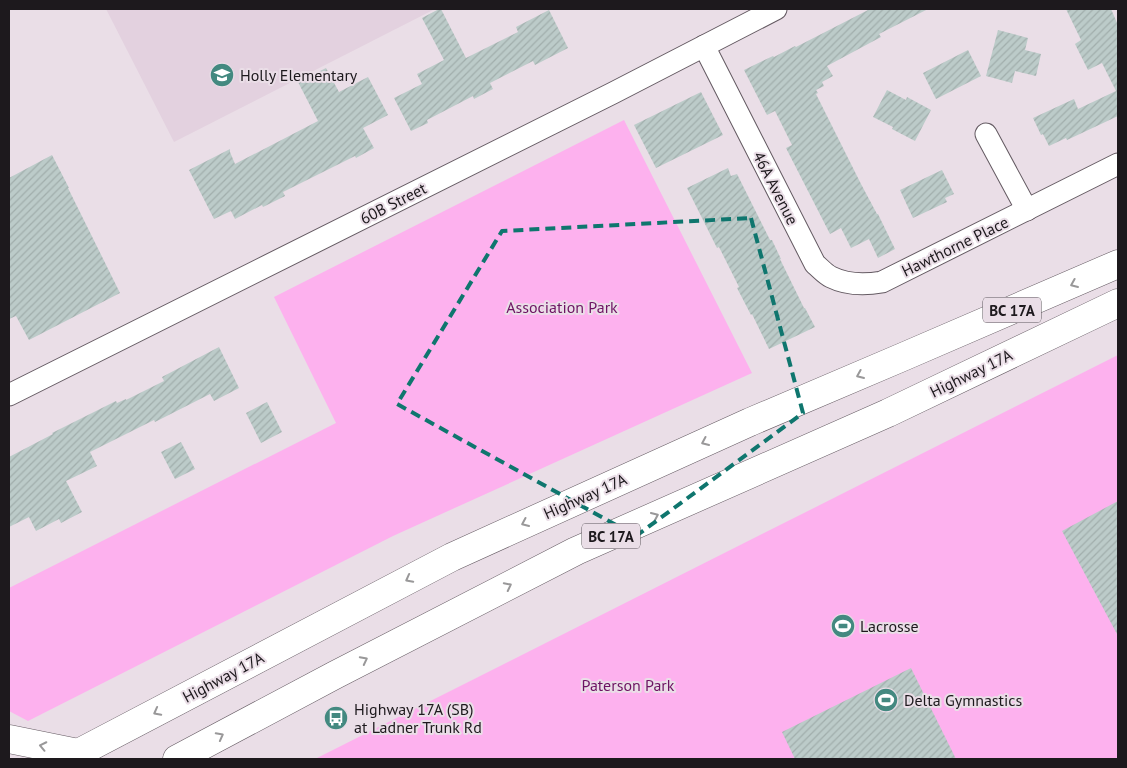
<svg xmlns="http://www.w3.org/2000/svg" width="1127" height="768" font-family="'PT Sans',sans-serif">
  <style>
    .built { fill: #e3d1df }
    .green { fill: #fdb1ee }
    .building { fill: url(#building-hatch) }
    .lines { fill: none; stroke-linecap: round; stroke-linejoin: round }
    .street-casing { stroke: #645a62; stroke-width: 23 }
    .highway-casing { stroke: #645a62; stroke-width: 29 }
    .street { stroke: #fff; stroke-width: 21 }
    .highway { stroke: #fff; stroke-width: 28 }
    .oneway { stroke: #999899 }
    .marked { fill: none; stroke: #0f766e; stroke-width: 4; stroke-dasharray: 10 6; stroke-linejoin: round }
    .labels { text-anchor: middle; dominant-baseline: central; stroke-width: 4; stroke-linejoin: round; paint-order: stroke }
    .shield { fill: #eadee7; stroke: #5a545a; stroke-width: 1 }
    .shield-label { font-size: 15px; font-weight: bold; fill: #1d191d }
    .poi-label { font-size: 16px; fill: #1d191d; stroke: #eadee7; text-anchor: start }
    .street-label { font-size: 16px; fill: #1d191d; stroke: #eadee7 }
    .park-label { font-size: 16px; fill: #6d1363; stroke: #eadee7 }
  </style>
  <defs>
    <pattern id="building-hatch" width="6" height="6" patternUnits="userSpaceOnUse" patternTransform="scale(1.25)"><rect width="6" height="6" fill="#bccbc9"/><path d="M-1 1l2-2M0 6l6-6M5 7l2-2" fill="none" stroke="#a1aeac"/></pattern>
  </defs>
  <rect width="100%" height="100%" fill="#eadee7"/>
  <!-- built -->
  <polygon class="built" points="106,9 435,9 174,142"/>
  <!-- green -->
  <g class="green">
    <polygon points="624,120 752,373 393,536 28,721 9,711 9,588 336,423 274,297"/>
    <polygon points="1118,355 1118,759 315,759"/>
  </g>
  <!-- building -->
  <g class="building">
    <polygon points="439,9 441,9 466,58 518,32 516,27 549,10 568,48 535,65 533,61 490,83 493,89 474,99 473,96 427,120 428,123 411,131 394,98 422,84 417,74 444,60 422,18"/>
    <polygon points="870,9 928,9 879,34 881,37 827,66 833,76 822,82 824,86 816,90 818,93 816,94 861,184 877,214 878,214 895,249 878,258 869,239 851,248 841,228 830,234 786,148 792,145 775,111 767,115 744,70 773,56 774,57 795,46 796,47"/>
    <polygon points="1066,9 1111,9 1118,25 1118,116 1067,140 1066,138 1049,146 1043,134 1041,135 1033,118 1074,99 1078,109 1116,91 1102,63 1088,70 1075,44 1081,40"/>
    <polygon points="998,30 1028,38 1025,50 1041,54 1036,76 1015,71 1012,83 986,76"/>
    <polygon points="968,50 981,76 936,99 923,73"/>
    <polygon points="326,68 339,92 368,77 388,115 363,128 374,148 356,158 355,156 283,192 285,196 263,207 262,205 235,219 231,211 214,219 189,170 230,149 230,152 235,164 318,121 298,82"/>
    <polygon points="887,90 906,100 907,97 931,110 915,141 892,129 893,127 873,117"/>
    <polygon points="701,92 723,135 656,168 634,125"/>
    <polygon points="52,155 69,188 68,188 120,293 29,340 16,316 9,319 9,178"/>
    <polygon points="728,168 731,176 737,174 770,240 772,240 781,259 780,259 804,308 805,308 815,327 769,349 752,314 751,315 737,288 739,287 719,247 717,248 687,188"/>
    <polygon points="942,170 954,194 945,198 947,202 913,218 900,190"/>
    <polygon points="219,347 239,388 214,401 210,394 155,422 154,420 90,452 97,466 66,481 82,512 61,523 59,519 36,531 29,517 9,527 9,457 53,434 52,433 116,401 117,403 126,399 126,400 164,381 162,377"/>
    <polygon points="267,402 282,432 261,443 246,413"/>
    <polygon points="181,442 195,469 175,479 161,452"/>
    <polygon points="1118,501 1118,636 1062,531"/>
    <polygon points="911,668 956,759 795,759 782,732"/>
  </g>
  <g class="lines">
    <!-- street casing -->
    <g class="street-casing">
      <g id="street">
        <path d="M704,46L815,264C820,268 825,274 831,277C847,285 865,285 882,282L1118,164"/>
        <polyline points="986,134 1027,210"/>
        <polyline points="9,395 613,93 776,9"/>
      </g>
    </g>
    <!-- highway casing -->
    <g class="highway-casing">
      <g id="highway">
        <polyline points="9,739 78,753"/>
        <polyline points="67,759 452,557 750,422 905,356 1118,264"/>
        <polyline points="177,759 335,675 576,551 888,413 1118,303"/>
      </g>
    </g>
    <!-- street -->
    <use href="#street" class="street"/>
    <!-- highway -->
    <use href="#highway" class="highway"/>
  </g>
  <!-- one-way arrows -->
  <defs><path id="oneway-chevron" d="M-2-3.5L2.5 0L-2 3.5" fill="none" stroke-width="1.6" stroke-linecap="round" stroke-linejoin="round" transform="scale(1.25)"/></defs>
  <g class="oneway">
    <use href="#oneway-chevron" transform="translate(1074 284) rotate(157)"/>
    <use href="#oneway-chevron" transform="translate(860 375) rotate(157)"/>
    <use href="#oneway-chevron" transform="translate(705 442) rotate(156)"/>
    <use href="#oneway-chevron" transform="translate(655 516) rotate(-24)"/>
    <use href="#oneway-chevron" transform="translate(525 523) rotate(156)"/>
    <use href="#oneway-chevron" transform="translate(409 579) rotate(152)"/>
    <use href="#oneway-chevron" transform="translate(508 586) rotate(-27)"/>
    <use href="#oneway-chevron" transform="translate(364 660) rotate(-27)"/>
    <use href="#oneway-chevron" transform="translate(157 712) rotate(152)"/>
    <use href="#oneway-chevron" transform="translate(220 736) rotate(-28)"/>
    <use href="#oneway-chevron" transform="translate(43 746) rotate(-168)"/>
  </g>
  <!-- marked area -->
  <path class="marked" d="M751,218L803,413L636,536L397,404L502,231Z"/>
  <!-- icons -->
  <defs>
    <g id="school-disc" transform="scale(1.25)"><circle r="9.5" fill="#438980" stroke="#eadee7"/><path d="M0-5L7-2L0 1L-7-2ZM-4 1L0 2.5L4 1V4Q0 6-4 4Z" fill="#fff"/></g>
    <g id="stadium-disc" transform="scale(1.25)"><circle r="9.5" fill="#438980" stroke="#eadee7"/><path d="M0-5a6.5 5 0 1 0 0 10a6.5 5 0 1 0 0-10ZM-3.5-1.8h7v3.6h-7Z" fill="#fff"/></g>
    <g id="bus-disc" transform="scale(1.25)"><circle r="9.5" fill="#438980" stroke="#eadee7"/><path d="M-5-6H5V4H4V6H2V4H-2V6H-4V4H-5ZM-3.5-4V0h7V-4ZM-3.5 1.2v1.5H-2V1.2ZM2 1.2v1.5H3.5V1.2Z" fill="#fff"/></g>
  </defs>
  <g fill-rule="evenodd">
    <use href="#school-disc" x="222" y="75"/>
    <use href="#stadium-disc" x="843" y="626"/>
    <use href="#stadium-disc" x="886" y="700"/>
    <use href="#bus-disc" x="336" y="718"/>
  </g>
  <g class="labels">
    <!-- shield labels -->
    <g class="shield">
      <rect x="983" y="297.5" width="58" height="25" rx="4"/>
      <rect x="582" y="523.5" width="58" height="25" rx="4"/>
    </g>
    <g class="shield-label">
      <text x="1012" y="310">BC 17A</text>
      <text x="611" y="536">BC 17A</text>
    </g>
    <!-- poi labels -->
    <g class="poi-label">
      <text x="240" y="75">Holly Elementary</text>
      <text x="860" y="626">Lacrosse</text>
      <text x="904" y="700">Delta Gymnastics</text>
      <text x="354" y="709">Highway 17A (SB)<tspan x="354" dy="18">at Ladner Trunk Rd</tspan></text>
    </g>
    <!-- street labels -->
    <g class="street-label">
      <text transform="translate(776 188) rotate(63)">46A Avenue</text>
      <text transform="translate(393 203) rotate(-27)">60B Street</text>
      <text transform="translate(955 246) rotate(-26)">Hawthorne Place</text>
      <text transform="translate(971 373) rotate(-26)">Highway 17A</text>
      <text transform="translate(585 496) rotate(-24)">Highway 17A</text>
      <text transform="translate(223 677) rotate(-28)">Highway 17A</text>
    </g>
    <!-- park labels -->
    <g class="park-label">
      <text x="562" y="307">Association Park</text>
      <text x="628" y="685">Paterson Park</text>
    </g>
  </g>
  <!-- border -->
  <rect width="1127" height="768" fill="none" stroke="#1d191d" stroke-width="20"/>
</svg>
